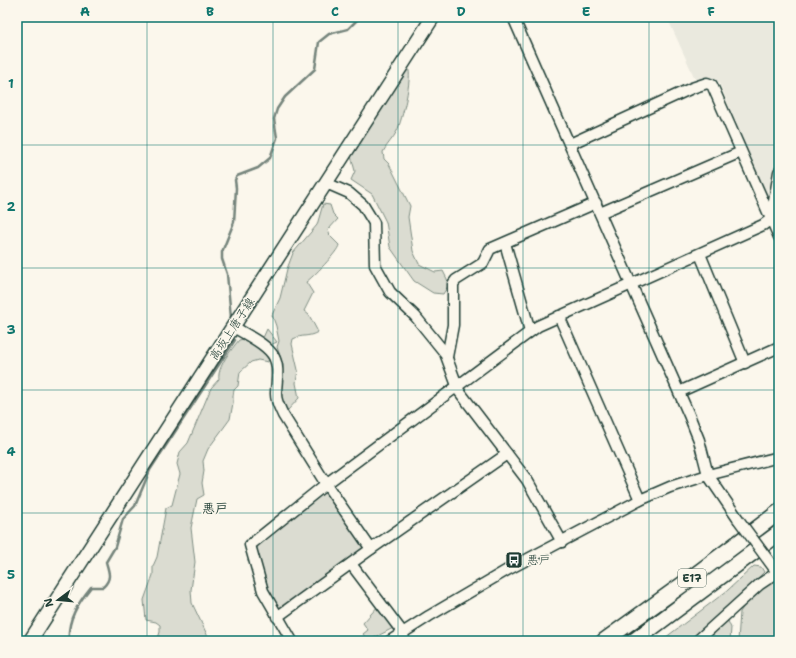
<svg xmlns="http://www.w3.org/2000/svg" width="796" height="658" font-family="'Shantell Sans','Klee One',sans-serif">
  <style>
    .built { fill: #eae9de }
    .green { fill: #dbdcd1; stroke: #7d8c82 }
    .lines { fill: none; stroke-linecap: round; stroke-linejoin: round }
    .stream { stroke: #74847b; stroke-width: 2.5 }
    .minor-casing { stroke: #1f3d34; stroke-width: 13 }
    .major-casing { stroke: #1f3d34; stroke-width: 16 }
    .highway-casing { stroke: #1f3d34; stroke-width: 18 }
    .minor { stroke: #fbf7ec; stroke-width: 10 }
    .major { stroke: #fbf7ec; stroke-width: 13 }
    .highway { stroke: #fbf7ec; stroke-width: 15 }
    .minor-bridge-casing { stroke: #1f3d34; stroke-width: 13; stroke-linecap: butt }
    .minor-bridge { stroke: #fbf7ec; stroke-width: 10 }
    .grid { fill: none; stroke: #0f766e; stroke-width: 1; stroke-opacity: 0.55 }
    .labels { text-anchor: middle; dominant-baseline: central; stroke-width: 3; stroke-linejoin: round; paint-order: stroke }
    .shield { fill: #fbf7ec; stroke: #61756b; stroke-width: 1 }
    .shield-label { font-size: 11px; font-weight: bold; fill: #1f3d34 }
    .street-label { font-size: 12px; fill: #1f3d34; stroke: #fbf7ec }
    .poi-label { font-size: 12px; fill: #1f3d34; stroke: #fbf7ec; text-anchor: start }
    .neighbourhood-label { font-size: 13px; font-weight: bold; fill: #1f3d34; stroke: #fbf7ec }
    .neatline { fill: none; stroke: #0f766e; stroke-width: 1.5 }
    .grid-label { font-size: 13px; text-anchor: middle; font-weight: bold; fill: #0f766e }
  </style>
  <rect width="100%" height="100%" fill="#fbf7ec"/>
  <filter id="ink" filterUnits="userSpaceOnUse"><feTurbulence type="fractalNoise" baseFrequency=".025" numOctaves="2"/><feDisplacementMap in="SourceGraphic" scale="8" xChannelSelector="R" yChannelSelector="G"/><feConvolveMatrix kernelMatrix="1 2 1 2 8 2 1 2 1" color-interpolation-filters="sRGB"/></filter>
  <g filter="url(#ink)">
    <!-- built -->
    <polygon class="built" points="667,17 779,17 779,154 768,199 719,82 713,80 696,81"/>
    <!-- green -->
    <g class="green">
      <path d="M408,67C413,77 402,120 397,131C393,139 387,144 383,152L384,159L389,164L410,206L408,217L413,251L419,264L435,272L443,271L447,279L448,286L443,294L433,293L414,281L390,247L386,222L372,194L351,180L355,171L351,156L373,118Z"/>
      <path d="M323,204L330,205L333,214L338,219L328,230L330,236L339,245C338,252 312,278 306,282L313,293L304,311L309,315L318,332C307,338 303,334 293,339L292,344L298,370L296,383L299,398L288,410H284L280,395L283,365L277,347L279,341L276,326L272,315L280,298L287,269L293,253L317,225Z"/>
      <polygon points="267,329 277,342 268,346 262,340"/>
      <path d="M244,339L261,348L269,357L268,362L258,360L251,362L240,372L238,386L234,390L233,396V403L230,419L208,449L203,461L204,471L202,483L204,495L197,499L191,528L195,562L191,590L192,603L210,641H157L160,632V625L156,622L146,620L144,600L153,575V566L157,557L166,508L172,505L180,474L177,464L180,452L188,443L211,388L219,379C217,367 231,350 239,340Z"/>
      <polygon points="325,490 365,546 364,550 279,611 263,579 256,550 259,544"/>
      <polygon points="754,566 761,567 764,572 694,641 661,641 728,590"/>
      <polygon points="779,575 779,641 738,641 740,612 748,600"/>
      <polygon points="379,605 395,627 368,641 363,634 368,630 363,623"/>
      <polygon points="728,621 731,628 730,641 701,641 713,630"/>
    </g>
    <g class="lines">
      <!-- stream -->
      <g class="stream">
        <polyline points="231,318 227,274 222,259 222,252 234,222 236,188 235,180 237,176 258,168 270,158 277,138 274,119 277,109 285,97 315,69 319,42 329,34 348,29 360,17"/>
        <path d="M69,641C67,620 78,603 91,587H103C112,579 109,572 106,562L115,547L123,519L135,506L150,470L235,340"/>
      </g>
      <!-- minor casing -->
      <g class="minor-casing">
        <g id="minor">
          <polyline points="513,17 689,415 699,440 708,475 738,519"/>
          <polyline points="570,144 692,88 707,83 712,85 779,237"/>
          <polyline points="326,183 349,193 363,205 374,223 375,265 390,292 415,316 445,353 459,391 527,480 562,542"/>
          <polyline points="600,213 741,152"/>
          <polyline points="505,243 530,331"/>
          <polyline points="700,254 745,363"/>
          <polyline points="559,316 640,500"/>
          <path d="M234,327C246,335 267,344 274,357C280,368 276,382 276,394C276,402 280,408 283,415L326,484L371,549"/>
          <polyline points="447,357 453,325 453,284 456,280 483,263 490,249 596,203"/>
          <polyline points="679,392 779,347"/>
          <polyline points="351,564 403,633 404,641"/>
          <polyline points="277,617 371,549 507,454"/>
          <polyline points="292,641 263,591 250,545 326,484 538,326 763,225 771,219 779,172"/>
          <polyline points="390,641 429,616 509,569 640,500 670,487 708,475 779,457"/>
          <polyline points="697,641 760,584 775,574 774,568"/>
        </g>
      </g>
      <!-- major casing -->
      <g class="major-casing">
        <polyline id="major" points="30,641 433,17"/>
      </g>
      <!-- highway casing -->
      <g class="highway-casing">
        <g id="highway">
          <polyline points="604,641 686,582 779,512"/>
          <polyline points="634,641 779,533"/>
        </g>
      </g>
      <!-- minor -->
      <use href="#minor" class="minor"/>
      <!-- major -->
      <use href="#major" class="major"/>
      <!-- highway -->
      <use href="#highway" class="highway"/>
      <!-- minor-bridge casing -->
      <g class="minor-bridge-casing">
        <polyline id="minor-bridge" points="738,519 774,568"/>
      </g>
      <!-- minor-bridge -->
      <use href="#minor-bridge" class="minor-bridge"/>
    </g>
  </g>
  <!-- grid -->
  <path class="grid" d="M147,17V641M273,17V641M398,17V641M523,17V641M649,17V641M17,145H779M17,268H779M17,390H779M17,513H779"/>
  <!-- icons -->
  <defs>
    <g id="bus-square" transform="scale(0.9)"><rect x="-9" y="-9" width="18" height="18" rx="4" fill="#1f3d34" stroke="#fbf7ec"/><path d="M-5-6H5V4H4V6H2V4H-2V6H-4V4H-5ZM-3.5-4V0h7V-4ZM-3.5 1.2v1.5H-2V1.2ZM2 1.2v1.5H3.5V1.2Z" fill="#fff"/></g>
  </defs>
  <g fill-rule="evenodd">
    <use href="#bus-square" x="514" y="560"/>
  </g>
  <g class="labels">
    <!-- shield labels -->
    <rect class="shield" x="678" y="569" width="28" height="18" rx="3"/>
    <g class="shield-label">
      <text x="692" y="578">E17</text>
    </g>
    <!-- street labels -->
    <g class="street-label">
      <text transform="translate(232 329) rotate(-57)">高坂上唐子線</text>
    </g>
    <!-- poi labels -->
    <g class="poi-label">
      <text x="527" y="560">悪戸</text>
    </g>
    <!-- neighbourhood labels -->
    <g class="neighbourhood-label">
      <text x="215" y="508">悪戸</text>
    </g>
  </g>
  <!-- margin -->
  <rect width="796" height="658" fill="none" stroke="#fbf7ec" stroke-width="44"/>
  <!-- north arrow -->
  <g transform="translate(58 600) rotate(254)" stroke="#fbf7ec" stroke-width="3" paint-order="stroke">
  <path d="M0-3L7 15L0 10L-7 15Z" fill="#1f3d34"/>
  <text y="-6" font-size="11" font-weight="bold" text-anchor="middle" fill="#1f3d34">N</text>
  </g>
  <rect x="22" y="22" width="752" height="614" class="neatline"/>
  <g class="grid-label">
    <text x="85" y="16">A</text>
    <text x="210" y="16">B</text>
    <text x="335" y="16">C</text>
    <text x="461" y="16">D</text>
    <text x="586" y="16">E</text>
    <text x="711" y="16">F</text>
    <text x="11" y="88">1</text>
    <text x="11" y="211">2</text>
    <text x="11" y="334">3</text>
    <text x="11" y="456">4</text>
    <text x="11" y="579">5</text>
  </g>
</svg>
